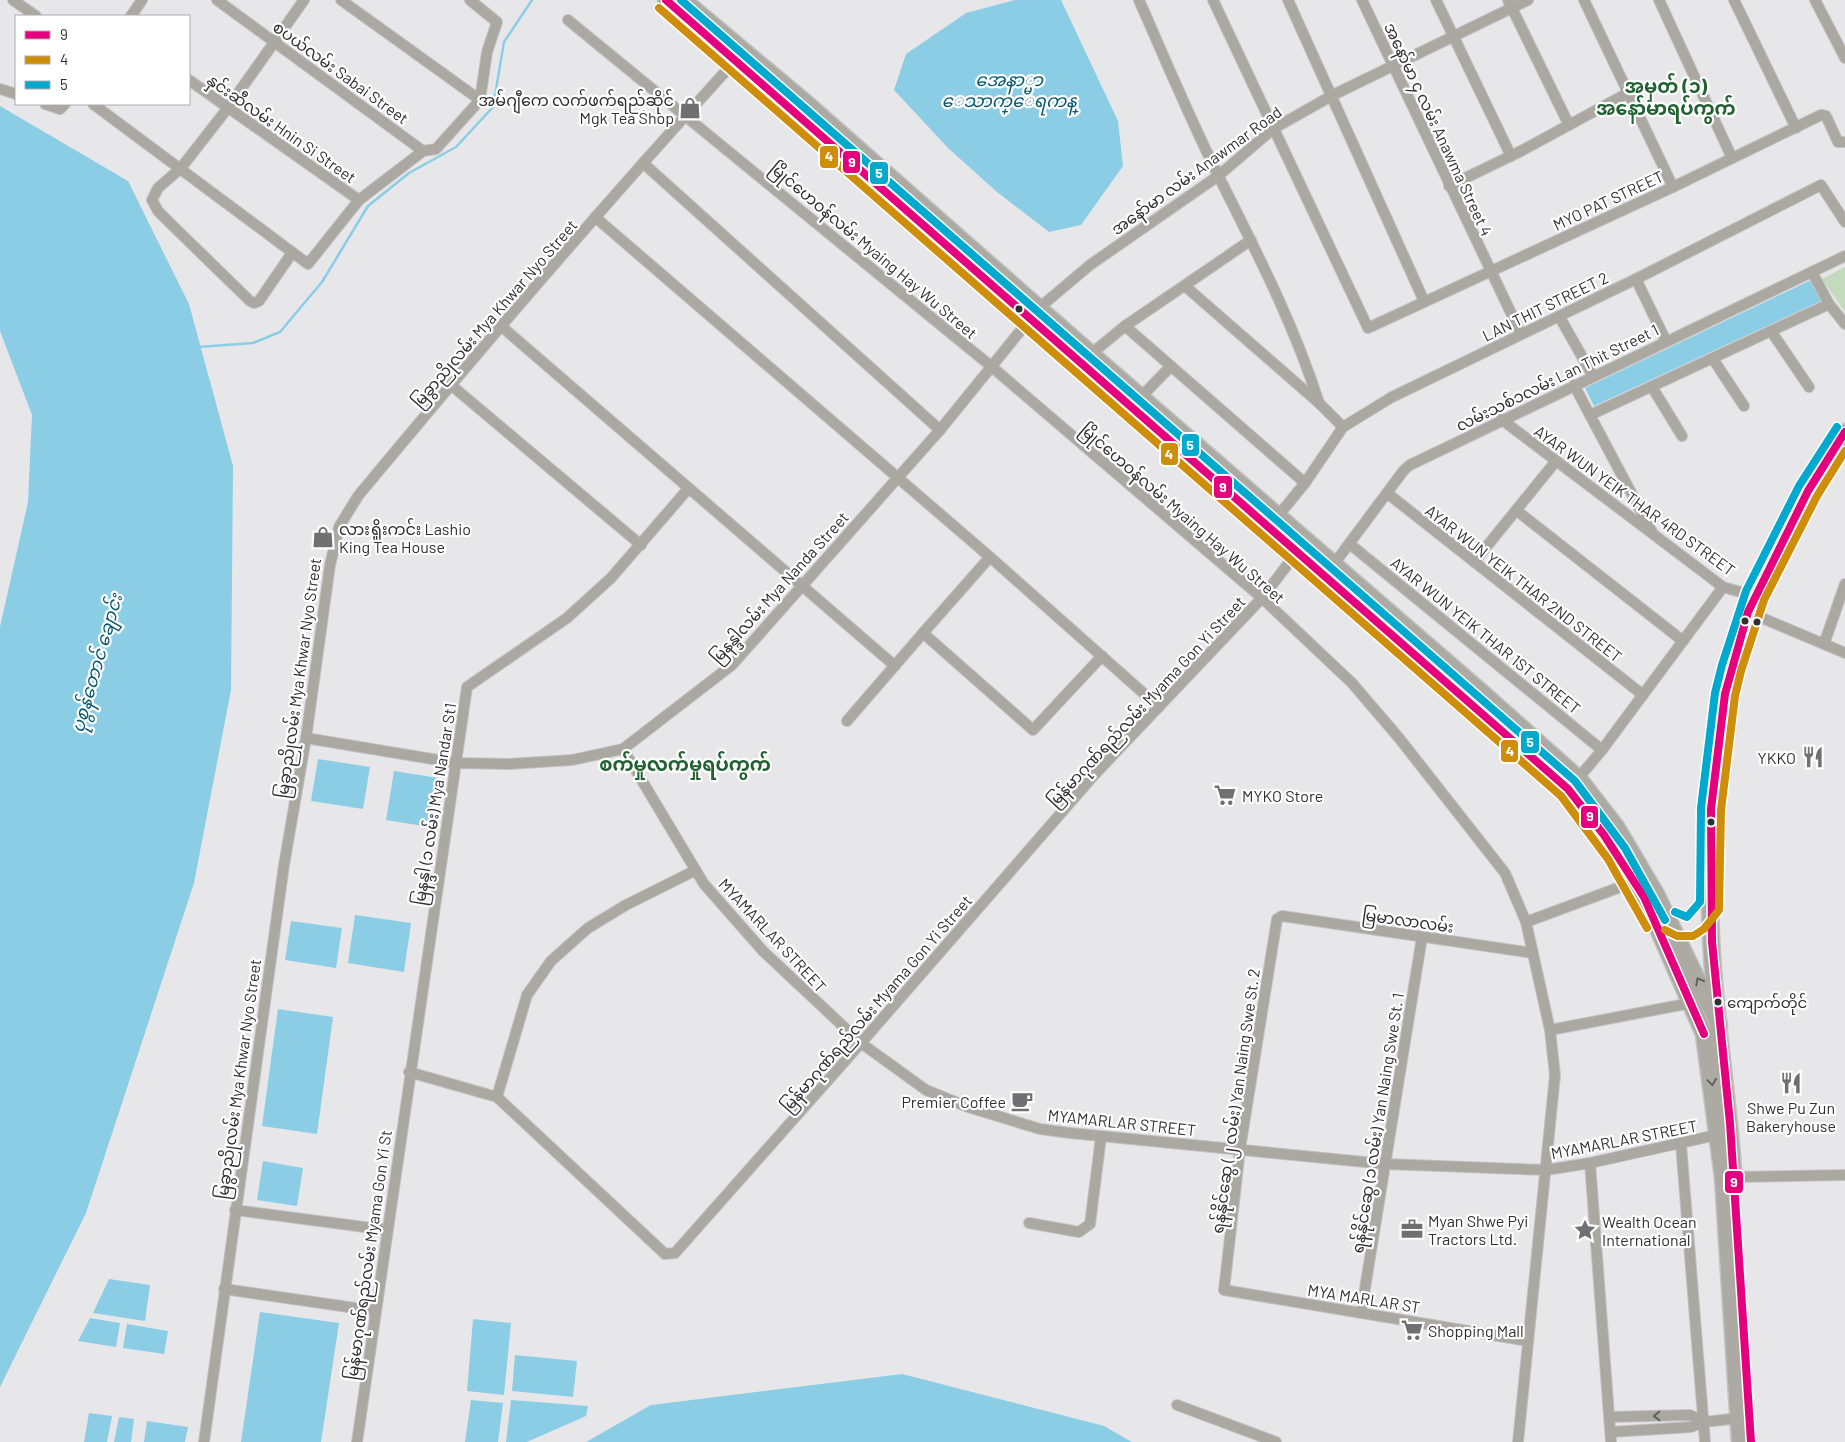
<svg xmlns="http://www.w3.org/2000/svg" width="1845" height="1442" font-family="Barlow,'Noto Sans Myanmar',sans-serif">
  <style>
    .green { fill: #c3dabd }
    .water { fill: #8ccde6 }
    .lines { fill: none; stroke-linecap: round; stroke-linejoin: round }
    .stream { stroke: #8ccde6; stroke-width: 2.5 }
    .minor-casing { stroke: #c3c3c4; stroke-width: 12 }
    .primary-casing { stroke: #c3c3c4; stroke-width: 19 }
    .minor { stroke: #aba7a1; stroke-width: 10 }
    .primary { stroke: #acaaa3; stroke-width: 16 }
    .bus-1-casing { stroke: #fff; stroke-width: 11 }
    .bus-2-casing { stroke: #fff; stroke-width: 11 }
    .bus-3-casing { stroke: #fff; stroke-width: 11 }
    .bus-1 { stroke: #e5007d; stroke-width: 8 }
    .bus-2 { stroke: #cf8e0a; stroke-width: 8 }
    .bus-3 { stroke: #00a9ce; stroke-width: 8 }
    .oneway { stroke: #62615f }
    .oneway2 { stroke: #61605e }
    .bus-dot { fill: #303032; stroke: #fff; stroke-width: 2 }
    .labels { text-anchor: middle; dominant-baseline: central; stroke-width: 4.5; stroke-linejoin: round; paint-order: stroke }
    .bus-label { font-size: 15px; fill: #303032; stroke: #fff; text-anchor: start }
    .street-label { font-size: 16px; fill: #303032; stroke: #fff }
    .poi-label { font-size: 16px; fill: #303032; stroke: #fff; text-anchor: start }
    .water-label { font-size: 18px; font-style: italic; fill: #07586f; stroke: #fff }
    .quarter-label { font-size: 19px; font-weight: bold; fill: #226132; stroke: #fff }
    .line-badge { stroke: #fff; stroke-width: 2 }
    .badge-label { font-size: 14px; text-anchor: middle; font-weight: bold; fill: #fff }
  </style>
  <rect width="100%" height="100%" fill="#e7e7ea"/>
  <!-- green -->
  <polygon class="green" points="1845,267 1845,312 1822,279"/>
  <!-- water -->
  <g class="water">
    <polygon points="1015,0 1061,0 1118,121 1123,166 1081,225 1049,232 997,192 948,148 894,90 906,54 966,13"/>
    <polygon points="0,106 128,181 189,304 233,466 231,690 194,883 86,1213 0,1387 0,627 28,502 32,415 0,331"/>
    <polygon points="1811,280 1823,300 1594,406 1585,388"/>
    <polygon points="318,759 370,767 363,809 311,801"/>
    <polygon points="394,771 438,778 430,827 386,820"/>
    <polygon points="355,915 411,923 404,972 348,963"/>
    <polygon points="291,921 342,928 336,968 285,960"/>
    <polygon points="278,1009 333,1017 317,1134 262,1126"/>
    <polygon points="263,1161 303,1168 297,1206 257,1200"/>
    <polygon points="109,1279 150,1285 145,1321 93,1313"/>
    <polygon points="260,1312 339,1323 321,1442 241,1442"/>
    <polygon points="90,1318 120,1323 116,1347 78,1341"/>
    <polygon points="473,1319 511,1323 504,1395 467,1391"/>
    <polygon points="127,1324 168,1331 164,1354 123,1348"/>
    <polygon points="515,1355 577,1361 573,1397 512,1391"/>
    <polygon points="902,1374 1104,1426 1132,1442 586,1442 651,1405"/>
    <polygon points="471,1400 503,1403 498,1442 465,1442"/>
    <polygon points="511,1400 588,1406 586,1416 527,1442 506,1442"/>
    <polygon points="89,1413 112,1416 107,1442 84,1442"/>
    <polygon points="119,1417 134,1419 131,1442 114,1442"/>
    <polygon points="147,1421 188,1427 185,1442 144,1442"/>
  </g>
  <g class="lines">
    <!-- stream -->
    <polyline class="stream" points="198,347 253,343 280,332 322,282 368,206 409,173 456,147 493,107 504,42 532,0"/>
    <!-- minor casing -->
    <g class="minor-casing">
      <g id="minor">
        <polyline points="13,0 36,16"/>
        <polyline points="217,0 423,151"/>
        <polyline points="341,0 480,100"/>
        <path d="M1139,0C1165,59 1190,119 1219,177C1256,251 1294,324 1319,403"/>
        <polyline points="1213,0 1368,328 1673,187 1821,115 1826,116 1838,142 1845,142"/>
        <polyline points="1288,0 1424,301"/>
        <polyline points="1362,0 1521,334"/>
        <polyline points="1436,0 1511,156"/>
        <polyline points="1508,0 1569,125"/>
        <polyline points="1584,0 1673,187"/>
        <polyline points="1659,0 1732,158"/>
        <polyline points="1734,0 1796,128"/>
        <polyline points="1815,0 1845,58"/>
        <polyline points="131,16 142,0"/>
        <polyline points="568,20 992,367 1262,598 1352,683 1399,738 1505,873 1526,922 1550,1030 1555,1075 1518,1442"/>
        <polyline points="189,80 359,200"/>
        <polyline points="0,89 16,94"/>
        <polyline points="45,104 60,109 65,104"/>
        <polyline points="93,104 308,264 359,200 423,151 436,149 480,100 487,52 497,22 470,0"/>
        <polyline points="643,163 940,430"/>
        <polyline points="1449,186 1521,151 1628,93"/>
        <polyline points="595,217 990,557 1159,707"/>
        <polyline points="292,253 259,301 254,303 250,301 172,225 158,211 152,200 158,188 181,168 227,109 304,0"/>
        <polyline points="1812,272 1829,304 1845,324"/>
        <polyline points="1636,279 1666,341"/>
        <polyline points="1185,286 1319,403 1343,427"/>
        <polyline points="1559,316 1593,376"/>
        <polyline points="501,326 895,666"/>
        <polyline points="1125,326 1305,483"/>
        <polyline points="1771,331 1809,387"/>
        <polyline points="1091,354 1125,326 1251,240"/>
        <polyline points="1713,359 1744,406"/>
        <polyline points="451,385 641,545"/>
        <polyline points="1574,385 1652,532"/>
        <polyline points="1652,387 1682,436"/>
        <polyline points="1141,397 1171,366"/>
        <polyline points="1590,415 1829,304"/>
        <polyline points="1501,419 1723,587 1755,596"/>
        <polyline points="1387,493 1643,695"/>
        <polyline points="1516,510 1683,641"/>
        <polyline points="1278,516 1305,483 1343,427 1392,397 1636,279 1821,185 1845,222"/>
        <polyline points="1351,545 1602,750"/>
        <polyline points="990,557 923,633 1033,730 1102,656"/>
        <polyline points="1474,562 1556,461"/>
        <polyline points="1331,568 1404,470 1410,465 1845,256"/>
        <polyline points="1748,612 1845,653"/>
        <polyline points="1824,644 1845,584"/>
        <polyline points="847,721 923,633"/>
        <polyline points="306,738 456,763 509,764 572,760 623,749 732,665 940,430 1039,308 1090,265 1218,176 1273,129 1333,95 1528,0"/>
        <polyline points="623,749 704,884 763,951 861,1043 926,1090 968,1107 1040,1129 1070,1133 1385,1164 1546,1170 1590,1163 1721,1134"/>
        <polyline points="1576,781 1602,750 1723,587"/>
        <polyline points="1526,922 1634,882"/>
        <polyline points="1550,1030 1691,1003"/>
        <polyline points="409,1072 497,1097 665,1254 675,1253 861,1043 1095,774 1262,598 1301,547"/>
        <polyline points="497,1097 527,995 551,961 588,928 626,905 694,871"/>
        <polyline points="1681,1144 1705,1442"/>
        <polyline points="1590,1163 1611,1442"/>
        <polyline points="1733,1177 1845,1175"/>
        <polyline points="235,1210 387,1230"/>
        <polyline points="1029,1223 1079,1232 1090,1224 1101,1137"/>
        <polyline points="224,1289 376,1311"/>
        <polyline points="1361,1313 1422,937"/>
        <polyline points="1528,1341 1224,1290 1240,1149 1277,919 1282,916 1533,953"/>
        <polyline points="1177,1405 1276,1442"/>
        <polyline points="1610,1417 1690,1415 1704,1422"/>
        <polyline points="1611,1432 1691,1427 1704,1422 1749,1417"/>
        <path d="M204,1442L284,865L306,738L330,565L339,527L358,496C481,348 606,202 736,60"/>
        <polyline points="357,1442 467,687 567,618 611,578 688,489"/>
      </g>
    </g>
    <!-- primary casing -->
    <g class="primary-casing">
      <g id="primary">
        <polyline points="666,0 1082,365 1470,701 1568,789 1604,835 1644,897 1704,1034 1723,1178 1740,1442"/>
        <polyline points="683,0 806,103 1091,354 1479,690 1579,779 1617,828 1656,894 1719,1025"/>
        <path d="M1734,1183C1728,1090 1711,998 1710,905C1708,807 1714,704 1749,611C1772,548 1810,489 1845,432"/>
      </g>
    </g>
    <!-- minor -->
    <use href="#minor" class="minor"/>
    <!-- primary -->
    <use href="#primary" class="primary"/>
    <!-- bus-1 casing -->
    <g class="bus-1-casing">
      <g id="bus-1">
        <polyline points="666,0 1568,789 1604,835 1644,897 1704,1034"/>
        <polyline points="1751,1442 1730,1123 1712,942 1711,809 1725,694 1748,612 1808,491 1845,432"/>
      </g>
    </g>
    <!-- bus-2 casing -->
    <g class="bus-2-casing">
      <g id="bus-2">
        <polyline points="659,8 1561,796 1608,859 1647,928"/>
        <polyline points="1665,930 1677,936 1693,936 1704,929 1719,910 1721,810 1735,696 1741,671 1764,600 1817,496 1845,451"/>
      </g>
    </g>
    <!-- bus-3 casing -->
    <g class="bus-3-casing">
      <g id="bus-3">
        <polyline points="681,0 1575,781 1625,848 1665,920"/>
        <polyline points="1675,912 1687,917 1700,902 1701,808 1715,693 1722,665 1746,591 1799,486 1837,427"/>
      </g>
    </g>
    <!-- bus-1 -->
    <use href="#bus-1" class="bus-1"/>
    <!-- bus-2 -->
    <use href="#bus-2" class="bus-2"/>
    <!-- bus-3 -->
    <use href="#bus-3" class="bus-3"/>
  </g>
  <!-- one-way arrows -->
  <defs><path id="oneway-chevron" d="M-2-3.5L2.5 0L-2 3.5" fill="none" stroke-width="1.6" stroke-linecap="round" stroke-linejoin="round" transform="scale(1.25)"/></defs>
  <g class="oneway">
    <use href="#oneway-chevron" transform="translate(1699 981) rotate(-118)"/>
    <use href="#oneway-chevron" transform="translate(1712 1082) rotate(82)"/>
  </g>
  <use class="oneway2" href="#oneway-chevron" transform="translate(1657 1416) rotate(178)"/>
  <!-- icons -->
  <defs>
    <g id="shop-bare" transform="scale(1.725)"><path d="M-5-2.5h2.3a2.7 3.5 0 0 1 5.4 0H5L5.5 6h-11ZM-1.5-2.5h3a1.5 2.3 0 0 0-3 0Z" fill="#707072" stroke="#fff" stroke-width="2.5" paint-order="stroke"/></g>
    <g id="restaurant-bare" transform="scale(1.725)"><path d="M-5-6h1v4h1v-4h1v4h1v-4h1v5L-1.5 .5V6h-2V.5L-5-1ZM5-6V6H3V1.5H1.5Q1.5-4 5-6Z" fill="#707072" stroke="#fff" stroke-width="2.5" paint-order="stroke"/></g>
    <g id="supermarket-bare" transform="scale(1.725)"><path d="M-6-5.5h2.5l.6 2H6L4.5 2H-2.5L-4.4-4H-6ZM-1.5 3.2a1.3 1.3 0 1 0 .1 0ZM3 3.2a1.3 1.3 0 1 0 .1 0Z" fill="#707072" stroke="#fff" stroke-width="2.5" paint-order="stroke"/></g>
    <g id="cafe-bare" transform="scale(1.725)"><path d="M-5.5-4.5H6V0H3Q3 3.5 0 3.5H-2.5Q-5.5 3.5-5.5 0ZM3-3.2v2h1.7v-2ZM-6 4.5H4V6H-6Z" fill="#707072" stroke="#fff" stroke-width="2.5" paint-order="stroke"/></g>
    <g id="office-bare" transform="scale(1.725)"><path d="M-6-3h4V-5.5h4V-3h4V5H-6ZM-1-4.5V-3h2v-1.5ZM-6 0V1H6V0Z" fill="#707072" stroke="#fff" stroke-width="2.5" paint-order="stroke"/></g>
    <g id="sight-bare" transform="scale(1.725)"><path d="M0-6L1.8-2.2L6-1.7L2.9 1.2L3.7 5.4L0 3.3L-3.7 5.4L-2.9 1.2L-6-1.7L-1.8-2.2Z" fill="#707072" stroke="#fff" stroke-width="2.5" paint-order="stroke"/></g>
  </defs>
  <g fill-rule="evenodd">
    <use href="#shop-bare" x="690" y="108"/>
    <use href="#shop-bare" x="323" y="537"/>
    <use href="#restaurant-bare" x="1813" y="757"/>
    <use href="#supermarket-bare" x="1225" y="795"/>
    <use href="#restaurant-bare" x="1791" y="1083"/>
    <use href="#cafe-bare" x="1022" y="1101"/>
    <use href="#office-bare" x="1412" y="1229"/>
    <use href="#sight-bare" x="1585" y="1230"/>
    <use href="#supermarket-bare" x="1412" y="1330"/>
  </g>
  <!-- markers -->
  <g class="bus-dot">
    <circle cx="1019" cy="309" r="4.5"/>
    <circle cx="1745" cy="621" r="4.5"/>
    <circle cx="1757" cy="622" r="4.5"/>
    <circle cx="1711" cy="822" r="4.5"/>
    <circle cx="1718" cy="1002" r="4.5"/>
  </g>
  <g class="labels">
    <!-- bus labels -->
    <g class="bus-label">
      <text x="1727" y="1002">ကျောက်တိုင်</text>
    </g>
    <!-- street labels -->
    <g class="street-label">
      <text transform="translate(341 72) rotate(36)">စပယ်လမ်း Sabai Street</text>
      <text transform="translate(282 128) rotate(35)">နှင်းဆီလမ်း Hnin Si Street</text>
      <text transform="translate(1439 129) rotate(65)">အနော်မာ ၄ လမ်း Anawma Street 4</text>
      <text transform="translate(1196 170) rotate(-36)">အနော်မာ လမ်း Anawmar Road</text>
      <text transform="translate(1608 200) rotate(-25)">MYO PAT STREET</text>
      <text transform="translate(874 250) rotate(40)">မြိုင်ဟေဝန်လမ်း Myaing Hay Wu Street</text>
      <text transform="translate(1545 306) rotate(-26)">LAN THIT STREET 2</text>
      <text transform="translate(494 313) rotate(-49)">မြခွာညိုလမ်း Mya Khwar Nyo Street</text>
      <text transform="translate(1557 377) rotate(-26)">လမ်းသစ်၁လမ်း Lan Thit Street 1</text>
      <text transform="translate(1635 500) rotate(36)">AYAR WUN YEIK THAR 4RD STREET</text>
      <text transform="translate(1183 513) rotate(41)">မြိုင်ဟေဝန်လမ်း Myaing Hay Wu Street</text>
      <text transform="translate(1524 583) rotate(38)">AYAR WUN YEIK THAR 2ND STREET</text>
      <text transform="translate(779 587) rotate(-48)">မြနန္ဒါလမ်း Mya Nanda Street</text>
      <text transform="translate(1486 635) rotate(39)">AYAR WUN YEIK THAR 1ST STREET</text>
      <text transform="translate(298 678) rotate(-82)">မြခွာညိုလမ်း Mya Khwar Nyo Street</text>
      <text transform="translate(1146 701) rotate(-47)">မြန်မာဂုဏ်ရည်လမ်း Myama Gon Yi Street</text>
      <text transform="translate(434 804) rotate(-81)">မြနန္ဒါ (၁ လမ်း) Mya Nandar St1</text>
      <text transform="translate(1408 920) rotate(8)">မြမာလာလမ်း</text>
      <text transform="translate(773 935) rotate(47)">MYAMARLAR STREET</text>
      <text transform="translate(876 1003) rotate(-49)">မြန်မာဂုဏ်ရည်လမ်း Myama Gon Yi Street</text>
      <text transform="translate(238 1079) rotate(-82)">မြခွာညိုလမ်း Mya Khwar Nyo Street</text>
      <text transform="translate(1235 1101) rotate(-82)">ရန်နိုင်ဆွေ (၂ လမ်း) Yan Naing Swe St. 2</text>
      <text transform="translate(1122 1122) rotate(6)">MYAMARLAR STREET</text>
      <text transform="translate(1377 1123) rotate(-81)">ရန်နိုင်ဆွေ (၁ လမ်း) Yan Naing Swe St. 1</text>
      <text transform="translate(1624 1139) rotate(-11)">MYAMARLAR STREET</text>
      <text transform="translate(368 1255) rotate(-82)">မြန်မာဂုဏ်ရည်လမ်း Myama Gon Yi St</text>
      <text transform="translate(1364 1298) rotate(9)">MYA MARLAR ST</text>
    </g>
    <!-- poi labels -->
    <g class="poi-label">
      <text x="674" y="99" text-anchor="end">အမ်ဂျီကေ လက်ဖက်ရည်ဆိုင်<tspan x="674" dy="18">Mgk Tea Shop</tspan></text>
      <text x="339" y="528">လားရှိုးကင်း Lashio<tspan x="339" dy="18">King Tea House</tspan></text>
      <text x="1796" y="757" text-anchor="end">YKKO</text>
      <text x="1242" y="795">MYKO Store</text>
      <text x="1006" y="1101" text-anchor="end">Premier Coffee</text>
      <text x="1791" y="1107" text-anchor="middle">Shwe Pu Zun<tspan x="1791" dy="18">Bakeryhouse</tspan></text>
      <text x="1428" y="1220">Myan Shwe Pyi<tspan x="1428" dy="18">Tractors Ltd.</tspan></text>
      <text x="1602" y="1221">Wealth Ocean<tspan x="1602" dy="18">International</tspan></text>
      <text x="1428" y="1330">Shopping Mall</text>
    </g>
    <!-- water labels -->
    <g class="water-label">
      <text x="1009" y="79">အေနာ္မာ<tspan x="1009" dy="21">ေသာက္ေရကန္</tspan></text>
      <text transform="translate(96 663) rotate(-74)">ပုစွန်တောင် ချောင်း</text>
    </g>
    <!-- quarter labels -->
    <g class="quarter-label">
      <text x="1666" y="85">အမှတ် (၁)<tspan x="1666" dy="22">အနော်မာရပ်ကွက်</tspan></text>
      <text x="685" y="763">စက်မှုလက်မှုရပ်ကွက်</text>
    </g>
  </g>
  <g class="line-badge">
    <rect x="819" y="145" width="20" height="24" rx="5" fill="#cf8e0a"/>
    <rect x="842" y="150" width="19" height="24" rx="5" fill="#e5007d"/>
    <rect x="869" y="161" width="20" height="24" rx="5" fill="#00a9ce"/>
    <rect x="1181" y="433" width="19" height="24" rx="5" fill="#00a9ce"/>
    <rect x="1160" y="442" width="19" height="24" rx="5" fill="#cf8e0a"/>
    <rect x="1213" y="475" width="20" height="24" rx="5" fill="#e5007d"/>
    <rect x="1520" y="730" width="20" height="24" rx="5" fill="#00a9ce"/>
    <rect x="1500" y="739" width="19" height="24" rx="5" fill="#cf8e0a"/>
    <rect x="1580" y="805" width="19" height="24" rx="5" fill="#e5007d"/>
    <rect x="1724" y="1170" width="20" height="24" rx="5" fill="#e5007d"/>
  </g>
  <g class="badge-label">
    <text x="829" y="161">4</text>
    <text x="852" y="167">9</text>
    <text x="879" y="178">5</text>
    <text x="1190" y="450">5</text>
    <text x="1169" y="459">4</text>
    <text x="1223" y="492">9</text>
    <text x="1530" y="747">5</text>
    <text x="1510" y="756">4</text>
    <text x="1590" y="821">9</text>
    <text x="1734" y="1187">9</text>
  </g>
  <!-- legend -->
  <rect x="15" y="15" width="175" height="90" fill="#ffffff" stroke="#acacad"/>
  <rect x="25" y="31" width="25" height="8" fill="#e5007d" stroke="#acacad"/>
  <text x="60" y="40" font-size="15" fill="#303032">9</text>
  <rect x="25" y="56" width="25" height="8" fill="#cf8e0a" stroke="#acacad"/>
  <text x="60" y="65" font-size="15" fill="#303032">4</text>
  <rect x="25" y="81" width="25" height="8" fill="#00a9ce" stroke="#acacad"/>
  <text x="60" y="90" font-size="15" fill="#303032">5</text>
</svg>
